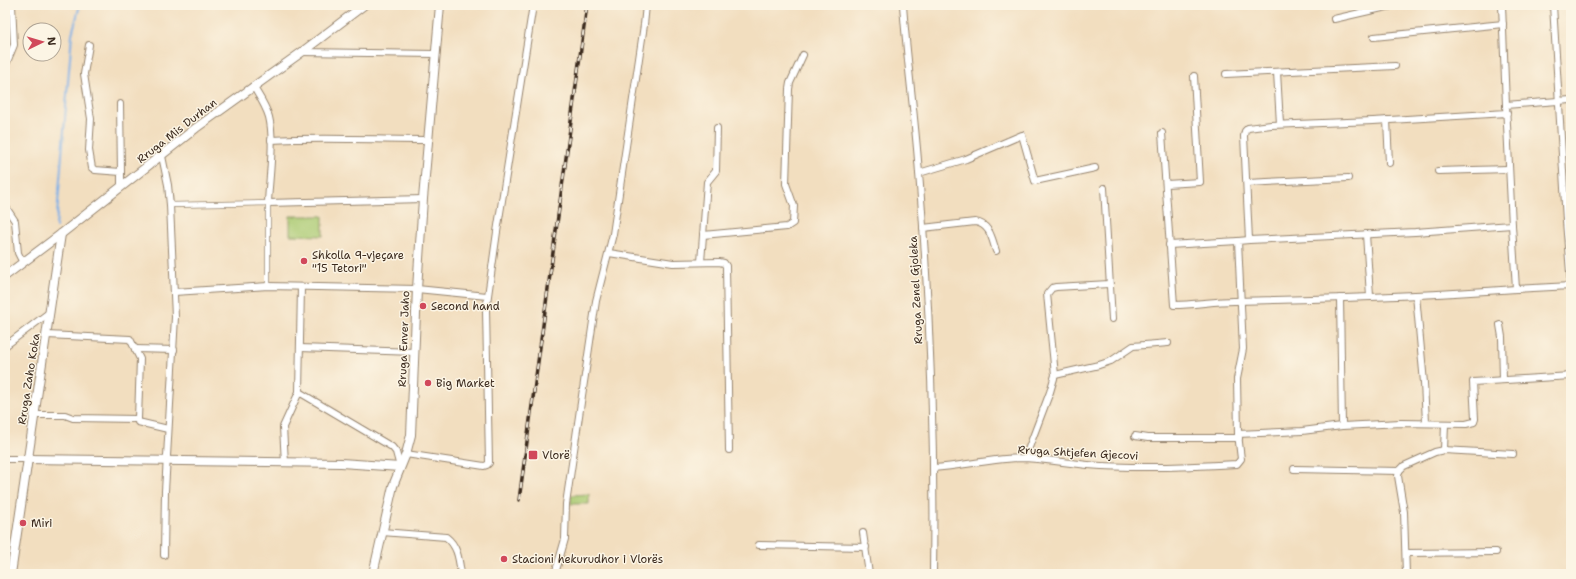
<svg xmlns="http://www.w3.org/2000/svg" width="1576" height="579" font-family="'Shantell Sans',sans-serif">
  <style>
    .pitch { fill: #aaca72; stroke: #727a48 }
    .lines { fill: none; stroke-linecap: round; stroke-linejoin: round }
    .stream { stroke: #79afe8; stroke-width: 2 }
    .pedestrian-casing { stroke: #96846e; stroke-width: 6 }
    .minor-casing { stroke: #96846e; stroke-width: 8 }
    .tertiary-casing { stroke: #96846e; stroke-width: 10 }
    .pedestrian { stroke: #fff; stroke-width: 4.5 }
    .minor { stroke: #fff; stroke-width: 6 }
    .tertiary { stroke: #fff; stroke-width: 8 }
    .rail-casing { stroke: #3b2a1e; stroke-width: 3.5 }
    .rail { stroke: #fcf5e5; stroke-width: 2; stroke-dasharray: 6; stroke-linecap: butt }
    .poi-dot { fill: #d1495b; stroke: #fcf5e5; stroke-width: 1.5 }
    .labels { text-anchor: middle; dominant-baseline: central; stroke-width: 3; stroke-linejoin: round; paint-order: stroke }
    .street-label { font-size: 11px; fill: #3b2a1e; stroke: #fcf5e5 }
    .poi-label { font-size: 11px; fill: #3b2a1e; stroke: #fcf5e5; text-anchor: start }
  </style>
  <rect width="100%" height="100%" fill="#fcf5e5"/>
  <filter id="ink" filterUnits="userSpaceOnUse"><feTurbulence type="fractalNoise" baseFrequency=".025" numOctaves="2"/><feDisplacementMap in="SourceGraphic" scale="8" xChannelSelector="R" yChannelSelector="G"/><feConvolveMatrix kernelMatrix="1 2 1 2 8 2 1 2 1" color-interpolation-filters="sRGB"/></filter>
  <filter id="wash" filterUnits="userSpaceOnUse"><feTurbulence type="fractalNoise" baseFrequency=".012" numOctaves="4" result="noise"/><feDisplacementMap in="SourceGraphic" scale="16" xChannelSelector="R" yChannelSelector="G"/><feGaussianBlur stdDeviation="0.9" result="paint"/><feColorMatrix in="noise" values="0 0 0 0 0 0 0 0 0 0 0 0 0 0 0 0 0 1.4 0 .05"/><feComposite in="paint" operator="in"/></filter>
  <g filter="url(#wash)">
    <rect width="100%" height="100%" fill="#f2debf"/>
    <!-- pitch -->
    <g class="pitch">
      <polygon points="290,216 323,216 323,236 290,235"/>
      <polygon points="589,494 589,504 571,504 571,495"/>
    </g>
    <g class="lines">
      <!-- stream -->
      <polyline class="stream" points="56,227 72,34 80,5"/>
    </g>
  </g>
  <g filter="url(#ink)">
    <g class="lines">
      <!-- pedestrian casing -->
      <g class="pedestrian-casing">
        <polyline id="pedestrian" points="170,205 268,203 268,286"/>
      </g>
      <!-- minor casing -->
      <g class="minor-casing">
        <g id="minor">
          <path d="M903,5C907,61 915,117 919,173C930,306 935,440 933,574"/>
          <polyline points="1502,5 1506,105"/>
          <polyline points="1334,19 1391,6 1391,5"/>
          <polyline points="1374,37 1503,24"/>
          <polyline points="89,45 84,74 91,119 89,150 92,168 95,170 121,172 121,187"/>
          <polyline points="302,52 435,54"/>
          <polyline points="5,63 7,62 14,45 12,5"/>
          <polyline points="1277,72 1280,124"/>
          <polyline points="1226,74 1395,66"/>
          <path d="M253,86C259,96 266,106 269,117C275,141 269,178 268,203L423,199"/>
          <polyline points="120,104 121,172"/>
          <polyline points="1507,113 1373,121 1271,125 1248,128 1245,131 1244,136 1249,240 1415,232 1512,225 1506,105 1571,100"/>
          <polyline points="1387,120 1389,163"/>
          <path d="M1162,133L1174,305C1194,305 1214,301 1234,301C1328,299 1423,296 1516,289"/>
          <path d="M271,140C323,137 376,140 428,140"/>
          <polyline points="162,156 168,185 170,205 175,317 165,491 164,555"/>
          <polyline points="1438,171 1508,169"/>
          <polyline points="919,173 966,159 1022,135 1035,181 1095,168"/>
          <polyline points="1247,183 1348,178"/>
          <polyline points="1166,184 1200,182 1194,76"/>
          <polyline points="1104,188 1112,319"/>
          <polyline points="5,206 15,221 18,253 23,263"/>
          <polyline points="1512,225 1516,289 1571,286 1566,221 1553,5"/>
          <path d="M923,228L975,222C990,224 992,239 996,251"/>
          <polyline points="1366,234 1370,296"/>
          <polyline points="703,235 787,227 793,223 794,206 786,184 789,89 790,83 803,55"/>
          <polyline points="1249,240 1238,241 1243,349 1237,379 1238,434 1302,431 1342,426 1401,423 1466,424 1474,422 1475,419 1473,382 1571,376"/>
          <polyline points="1169,245 1238,241"/>
          <polyline points="609,253 673,263 719,262 724,263 726,266 729,450"/>
          <polyline points="701,262 707,182 716,171 717,128"/>
          <polyline points="174,292 268,286 417,289 487,296"/>
          <polyline points="1416,295 1424,383 1426,422"/>
          <polyline points="1340,298 1342,426"/>
          <polyline points="1500,325 1502,337 1503,380"/>
          <polyline points="5,346 50,312"/>
          <polyline points="300,348 414,352"/>
          <polyline points="135,349 174,350"/>
          <polyline points="1055,375 1099,365 1111,361 1133,346 1168,343"/>
          <polyline points="299,392 392,447 396,452 400,467"/>
          <polyline points="34,415 65,415 73,418 138,419 140,359 130,339 47,335"/>
          <polyline points="138,419 138,422 168,429"/>
          <polyline points="1135,436 1148,438 1239,438"/>
          <polyline points="1444,450 1445,424"/>
          <polyline points="406,454 484,466 487,465 489,463 486,310 497,232 533,5"/>
          <polyline points="1025,458 1050,392 1055,375 1047,294 1052,288 1056,287 1109,284"/>
          <polyline points="5,459 27,459"/>
          <polyline points="285,463 283,427 299,392 301,287"/>
          <path d="M933,468C964,466 994,458 1024,458C1045,459 1067,463 1088,465C1137,469 1188,467 1237,464L1241,459L1238,434"/>
          <polyline points="1294,469 1399,471"/>
          <path d="M382,532L446,537C458,546 459,560 461,574"/>
          <polyline points="863,533 869,574"/>
          <polyline points="759,545 866,547"/>
          <polyline points="1406,553 1496,552"/>
          <polyline points="555,574 565,539 566,504 596,301 613,234 644,25 646,5"/>
          <polyline points="1406,574 1404,512 1398,476 1399,471 1404,466 1435,452 1444,450 1513,454"/>
        </g>
      </g>
      <!-- tertiary casing -->
      <g class="tertiary-casing">
        <g id="tertiary">
          <polyline points="5,276 61,234 196,128 302,52 364,5"/>
          <polyline points="27,459 341,463 400,467"/>
          <polyline points="11,574 61,234"/>
          <polyline points="373,574 393,486 406,454 411,435 417,289 423,199 440,5"/>
        </g>
      </g>
      <!-- pedestrian -->
      <use href="#pedestrian" class="pedestrian"/>
      <!-- minor -->
      <use href="#minor" class="minor"/>
      <!-- tertiary -->
      <use href="#tertiary" class="tertiary"/>
      <!-- rail casing -->
      <g class="rail-casing">
        <polyline id="rail" points="519,500 587,5"/>
      </g>
      <!-- rail -->
      <use href="#rail" class="rail"/>
    </g>
  </g>
  <!-- markers -->
  <g class="poi-dot">
    <circle cx="304" cy="261" r="4"/>
    <circle cx="423" cy="306" r="4"/>
    <circle cx="428" cy="383" r="4"/>
    <rect x="528" y="450" width="10" height="10" rx="2"/>
    <circle cx="23" cy="523" r="4"/>
    <circle cx="504" cy="559" r="4"/>
  </g>
  <g class="labels">
    <!-- street labels -->
    <g class="street-label">
      <text transform="translate(177 131) rotate(-38)">Rruga Mis Durhan</text>
      <text transform="translate(916 290) rotate(-93)">Rruga Zenel Gjoleka</text>
      <text transform="translate(404 339) rotate(-88)">Rruga Enver Jaho</text>
      <text transform="translate(29 379) rotate(-81)">Rruga Zaho Koka</text>
      <text transform="translate(1078 453) rotate(3)">Rruga Shtjefen Gjecovi</text>
    </g>
    <!-- poi labels -->
    <g class="poi-label">
      <text x="312" y="255">Shkolla 9-vjeçare<tspan x="312" dy="13">"15 Tetori"</tspan></text>
      <text x="431" y="306">Second hand</text>
      <text x="436" y="383">Big Market</text>
      <text x="542" y="455">Vlorë</text>
      <text x="31" y="523">Miri</text>
      <text x="512" y="559">Stacioni hekurudhor i Vlorës</text>
    </g>
  </g>
  <!-- margin -->
  <rect width="1576" height="579" fill="none" stroke="#fcf5e5" stroke-width="20"/>
  <!-- north arrow -->
  <g transform="translate(42 42) rotate(85)"><circle r="19" fill="#fcf5e5" stroke="#afa495"/>
  <path d="M0-3L7 15L0 10L-7 15Z" fill="#d1495b"/>
  <text y="-6" font-size="11" font-weight="bold" text-anchor="middle" fill="#3b2a1e">N</text>
  </g>
</svg>
